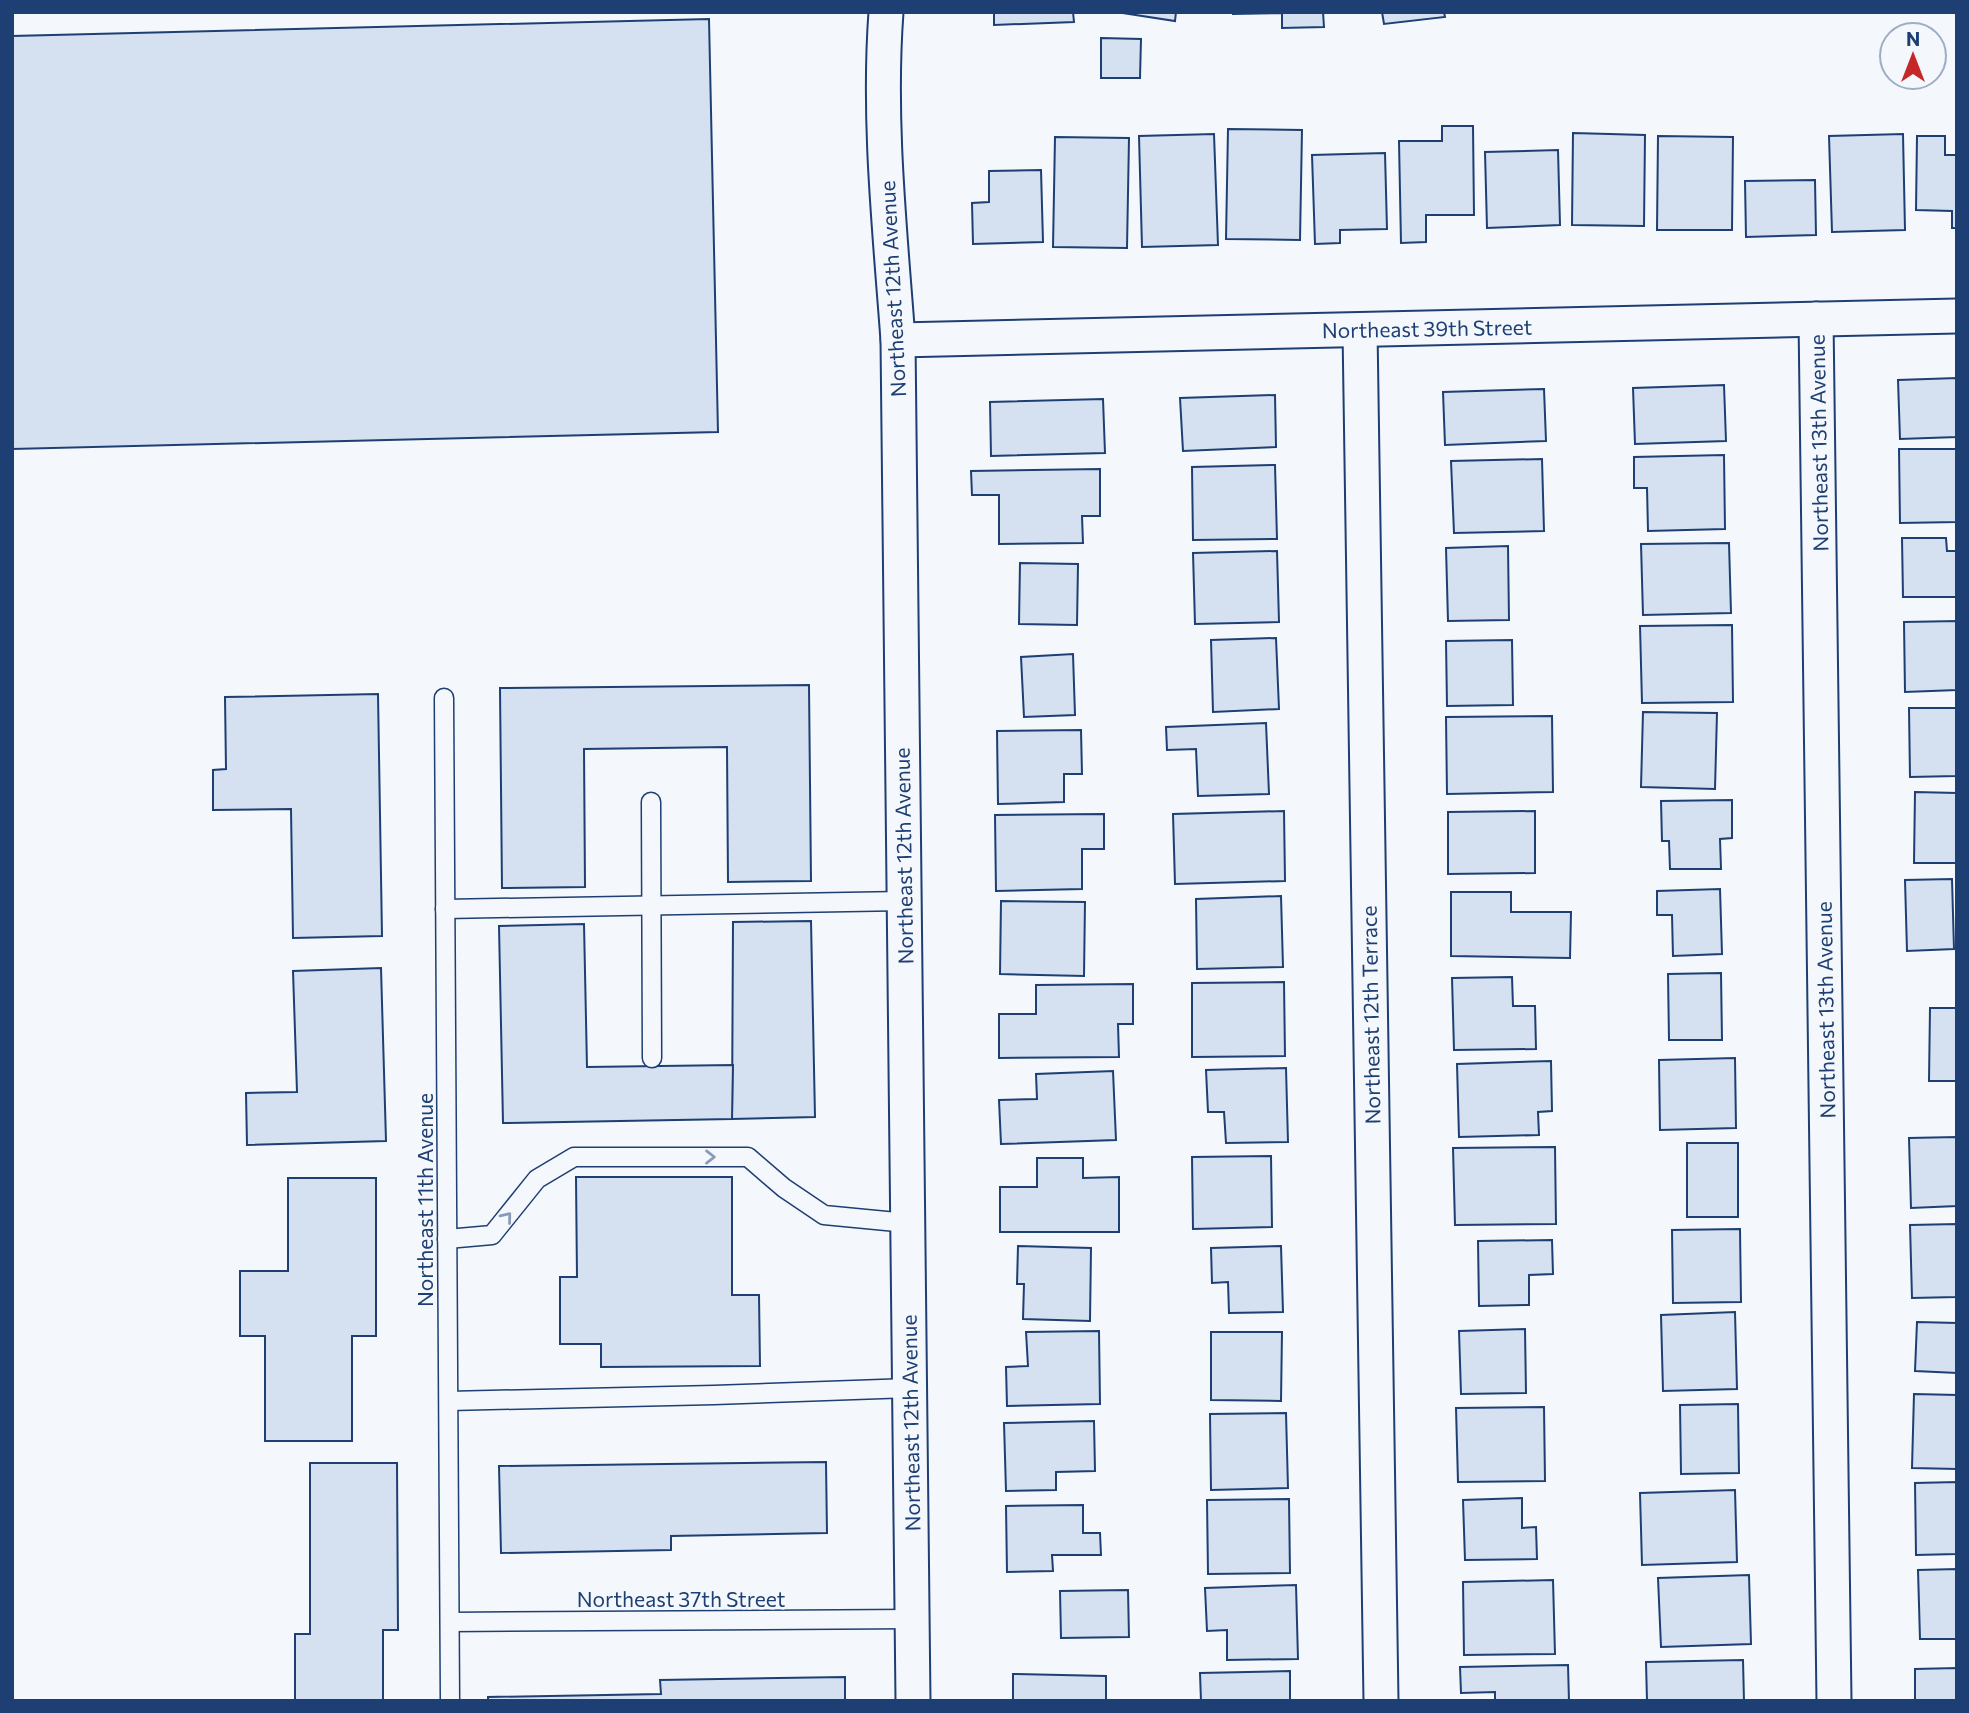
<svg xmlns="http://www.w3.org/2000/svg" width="1969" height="1713" font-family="Commissioner,sans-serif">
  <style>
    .building { fill: #d5e0f0; stroke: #1d3f73; stroke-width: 2 }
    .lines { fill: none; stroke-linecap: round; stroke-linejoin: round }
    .service-casing { stroke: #1d3f73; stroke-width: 21 }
    .minor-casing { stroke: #1d3f73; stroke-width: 37 }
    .service { stroke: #f4f7fb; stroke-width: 18 }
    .minor { stroke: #f4f7fb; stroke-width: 33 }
    .oneway { stroke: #889bb7 }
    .labels { text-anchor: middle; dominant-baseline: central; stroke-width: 5; stroke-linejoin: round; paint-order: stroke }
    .street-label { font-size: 21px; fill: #1d3f73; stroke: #f4f7fb }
  </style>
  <rect width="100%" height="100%" fill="#f4f7fb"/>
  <!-- building -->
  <g class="building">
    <polygon points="994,12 1073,12 1074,22 994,25"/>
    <polygon points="1116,12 1176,12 1175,21"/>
    <polygon points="1233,12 1323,12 1324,27 1282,28 1282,13 1233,14"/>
    <polygon points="1382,12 1444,12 1445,17 1384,24"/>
    <polygon points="709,19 718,432 12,449 12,36"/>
    <polygon points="1101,38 1141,39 1140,78 1101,78"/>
    <polygon points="1442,126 1473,126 1474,215 1426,215 1426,242 1401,243 1399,141 1442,141"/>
    <polygon points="1228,129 1302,130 1300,240 1226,239"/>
    <polygon points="1573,133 1645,135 1644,226 1572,225"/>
    <polygon points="1214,134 1218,245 1142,247 1139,136"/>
    <polygon points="1903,134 1905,230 1832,232 1829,136"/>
    <polygon points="1658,136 1733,137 1732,230 1657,230"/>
    <polygon points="1917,136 1945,136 1945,155 1957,155 1957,228 1952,228 1952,211 1916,210"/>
    <polygon points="1055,137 1129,138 1127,248 1053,247"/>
    <polygon points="1558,150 1560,225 1487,228 1485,152"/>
    <polygon points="1385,153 1387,229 1340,230 1340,243 1315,244 1312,155"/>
    <polygon points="1041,170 1043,242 973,244 972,203 989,202 989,171"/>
    <polygon points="1815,180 1816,235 1746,237 1745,181"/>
    <polygon points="1957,378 1957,437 1900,439 1898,380"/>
    <polygon points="1724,385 1726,441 1635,444 1633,388"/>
    <polygon points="1544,389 1546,441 1445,445 1443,392"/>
    <polygon points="1275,395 1276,447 1183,451 1180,398"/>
    <polygon points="1103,399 1105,453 991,456 990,402"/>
    <polygon points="1899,449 1957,449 1957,522 1900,523"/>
    <polygon points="1724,455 1725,529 1648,531 1647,488 1634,488 1634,457"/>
    <polygon points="1542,459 1544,531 1454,533 1451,461"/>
    <polygon points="1275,465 1277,539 1193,540 1192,467"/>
    <polygon points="1100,469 1100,516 1082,516 1083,543 999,544 999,495 972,495 971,471"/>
    <polygon points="1902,538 1946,538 1947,551 1957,551 1957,597 1903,597"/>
    <polygon points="1729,543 1731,613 1643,615 1641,544"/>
    <polygon points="1508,546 1509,620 1448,621 1446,548"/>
    <polygon points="1277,551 1279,622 1195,624 1193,553"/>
    <polygon points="1020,563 1078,564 1077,625 1019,624"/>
    <polygon points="1957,621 1957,690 1905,692 1904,622"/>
    <polygon points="1732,625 1733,702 1642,703 1640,626"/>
    <polygon points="1276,638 1279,709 1213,712 1211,640"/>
    <polygon points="1512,640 1513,705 1447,706 1446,641"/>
    <polygon points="1073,654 1075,715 1024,717 1021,657"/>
    <polygon points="809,685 811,881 728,882 727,747 584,749 585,887 502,888 500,688"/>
    <polygon points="378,694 382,936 293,938 291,809 213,810 213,770 226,769 225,697"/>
    <polygon points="1909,708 1957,708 1957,776 1910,777"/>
    <polygon points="1643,712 1717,713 1715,789 1641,787"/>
    <polygon points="1552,716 1553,792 1447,794 1446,717"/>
    <polygon points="1266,723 1269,794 1198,796 1196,749 1167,750 1166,727"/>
    <polygon points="1081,730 1082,774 1064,774 1064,802 998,804 997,731"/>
    <polygon points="1915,792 1957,793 1957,863 1914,863"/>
    <polygon points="1732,800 1732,838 1720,839 1721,869 1670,869 1669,841 1662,841 1661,801"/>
    <polygon points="1284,811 1285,881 1175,884 1173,814"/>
    <polygon points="1535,811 1535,873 1448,874 1448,812"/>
    <polygon points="1104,814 1104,849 1082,849 1082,889 996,891 995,815"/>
    <polygon points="1952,879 1954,949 1907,951 1905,880"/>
    <polygon points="1720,889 1722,954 1673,956 1672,915 1657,915 1657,891"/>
    <polygon points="1451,892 1511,892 1511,912 1571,912 1570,958 1451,956"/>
    <polygon points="1281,896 1283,967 1197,969 1196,899"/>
    <polygon points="1001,901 1085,902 1084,976 1000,974"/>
    <polygon points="811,921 815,1117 732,1119 733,922"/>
    <polygon points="584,924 587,1067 733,1065 732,1119 503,1123 499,926"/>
    <polygon points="381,968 386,1141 247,1145 246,1093 297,1092 293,971"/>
    <polygon points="1721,973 1722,1040 1669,1040 1668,974"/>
    <polygon points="1512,977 1513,1006 1535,1006 1536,1049 1454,1050 1452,978"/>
    <polygon points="1284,982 1285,1056 1192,1057 1192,983"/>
    <polygon points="1133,984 1133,1024 1118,1024 1119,1057 999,1058 999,1014 1036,1014 1036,985"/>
    <polygon points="1930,1008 1957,1008 1957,1081 1929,1081"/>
    <polygon points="1735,1058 1736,1128 1660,1130 1659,1060"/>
    <polygon points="1551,1061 1552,1111 1538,1112 1539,1135 1459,1137 1457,1064"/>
    <polygon points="1286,1068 1288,1142 1226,1143 1224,1112 1208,1112 1206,1070"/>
    <polygon points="1113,1071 1116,1140 1001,1144 999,1100 1037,1099 1036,1074"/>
    <polygon points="1957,1137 1957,1206 1911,1208 1909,1138"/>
    <rect x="1687" y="1143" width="51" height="74"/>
    <polygon points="1555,1147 1556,1224 1455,1225 1453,1148"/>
    <polygon points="1271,1156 1272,1227 1193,1229 1192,1157"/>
    <polygon points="1037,1158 1083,1158 1083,1178 1119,1177 1119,1232 1000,1232 1000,1187 1037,1187"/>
    <polygon points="576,1177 732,1177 732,1295 759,1295 760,1366 601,1367 601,1344 560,1344 560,1277 577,1277"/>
    <polygon points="288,1178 376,1178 376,1336 352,1336 352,1441 265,1441 265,1336 240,1336 240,1271 288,1271"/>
    <polygon points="1957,1224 1957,1297 1912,1298 1910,1225"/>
    <polygon points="1740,1229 1741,1302 1673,1303 1672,1230"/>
    <polygon points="1552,1240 1553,1274 1529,1275 1529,1305 1479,1306 1478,1241"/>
    <polygon points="1018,1246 1091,1248 1090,1321 1023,1319 1024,1284 1017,1284"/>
    <polygon points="1281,1246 1283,1312 1229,1313 1228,1282 1212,1283 1211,1248"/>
    <polygon points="1735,1312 1737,1389 1663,1391 1661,1315"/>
    <polygon points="1917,1322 1957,1323 1957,1373 1915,1371"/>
    <polygon points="1525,1329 1526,1393 1461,1394 1459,1331"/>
    <polygon points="1099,1331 1100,1404 1007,1406 1006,1367 1028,1366 1026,1332"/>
    <polygon points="1211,1332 1282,1332 1281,1401 1211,1400"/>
    <polygon points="1914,1394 1957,1395 1957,1469 1912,1468"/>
    <polygon points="1738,1404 1739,1473 1681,1474 1680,1405"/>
    <polygon points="1544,1407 1545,1481 1458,1482 1456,1408"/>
    <polygon points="1286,1413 1288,1488 1211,1490 1210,1414"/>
    <polygon points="1094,1421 1095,1471 1056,1472 1056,1490 1006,1491 1004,1423"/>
    <polygon points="826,1462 827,1533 671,1536 671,1550 501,1553 499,1466"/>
    <polygon points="310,1463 397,1463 398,1630 383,1630 383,1701 295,1701 295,1634 310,1634"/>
    <polygon points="1957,1482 1957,1554 1916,1555 1915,1483"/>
    <polygon points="1735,1490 1737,1562 1642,1565 1640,1493"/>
    <polygon points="1522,1498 1522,1528 1536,1527 1537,1559 1465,1560 1463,1500"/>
    <polygon points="1289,1499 1290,1573 1208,1574 1207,1500"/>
    <polygon points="1083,1505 1083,1533 1100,1533 1101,1555 1052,1555 1053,1571 1007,1572 1006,1506"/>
    <polygon points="1957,1569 1957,1639 1920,1639 1918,1570"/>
    <polygon points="1749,1575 1751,1644 1661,1647 1658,1578"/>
    <polygon points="1553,1580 1555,1654 1464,1655 1463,1582"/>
    <polygon points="1296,1585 1298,1659 1227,1660 1227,1630 1207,1631 1205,1588"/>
    <polygon points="1128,1590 1129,1637 1061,1638 1060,1591"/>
    <polygon points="1743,1660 1744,1701 1647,1701 1646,1662"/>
    <polygon points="1568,1665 1569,1701 1495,1701 1495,1692 1461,1693 1460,1667"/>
    <polygon points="1957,1668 1957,1701 1915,1701 1915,1669"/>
    <polygon points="1290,1671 1290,1701 1201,1701 1200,1673"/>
    <polygon points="1013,1674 1106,1676 1106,1701 1013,1701"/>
    <polygon points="845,1677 845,1701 488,1701 488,1697 661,1694 660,1680"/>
  </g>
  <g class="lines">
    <!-- service casing -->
    <g class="service-casing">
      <g id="service">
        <polyline points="444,698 450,1701"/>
        <polyline points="651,802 652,1058"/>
        <polyline points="445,909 904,901"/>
        <polyline points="447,1239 492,1235 537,1179 574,1157 748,1157 784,1188 824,1215 907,1223"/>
        <polyline points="449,1401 714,1395 910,1388"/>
        <polyline points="450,1622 912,1619"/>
      </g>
    </g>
    <!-- minor casing -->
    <g class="minor-casing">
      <g id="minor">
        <path d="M886,12C878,121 890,231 898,340L913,1701"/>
        <polyline points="1816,319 1834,1701"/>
        <polyline points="1360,330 1381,1701"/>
        <polyline points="898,340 1957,316"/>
      </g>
    </g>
    <!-- service -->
    <use href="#service" class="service"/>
    <!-- minor -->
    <use href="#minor" class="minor"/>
  </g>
  <!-- one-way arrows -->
  <defs><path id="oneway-chevron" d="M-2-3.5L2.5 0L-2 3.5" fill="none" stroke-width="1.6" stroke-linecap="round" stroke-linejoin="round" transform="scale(1.75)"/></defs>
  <g class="oneway">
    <use href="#oneway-chevron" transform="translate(710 1157)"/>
    <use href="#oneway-chevron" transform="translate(507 1217) rotate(-51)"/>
  </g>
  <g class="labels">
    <!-- street labels -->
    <g class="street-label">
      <text transform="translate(892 289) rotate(-93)">Northeast 12th Avenue</text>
      <text transform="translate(1427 328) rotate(-1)">Northeast 39th Street</text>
      <text transform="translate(1818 443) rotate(-91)">Northeast 13th Avenue</text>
      <text transform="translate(903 856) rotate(-91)">Northeast 12th Avenue</text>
      <text transform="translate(1825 1010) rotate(-91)">Northeast 13th Avenue</text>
      <text transform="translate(1370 1015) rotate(-91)">Northeast 12th Terrace</text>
      <text transform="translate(424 1200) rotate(-90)">Northeast 11th Avenue</text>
      <text transform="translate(910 1423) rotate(-91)">Northeast 12th Avenue</text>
      <text x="681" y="1598">Northeast 37th Street</text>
    </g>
  </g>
  <!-- border -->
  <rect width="1969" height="1713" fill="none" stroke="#1d3f73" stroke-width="28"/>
  <!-- north arrow -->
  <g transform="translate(1913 56)"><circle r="33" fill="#f4f7fb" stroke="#9eadc5" stroke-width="2"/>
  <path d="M0-5L12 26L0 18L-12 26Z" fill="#c62828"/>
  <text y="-10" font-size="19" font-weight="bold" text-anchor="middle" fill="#1d3f73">N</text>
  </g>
</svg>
